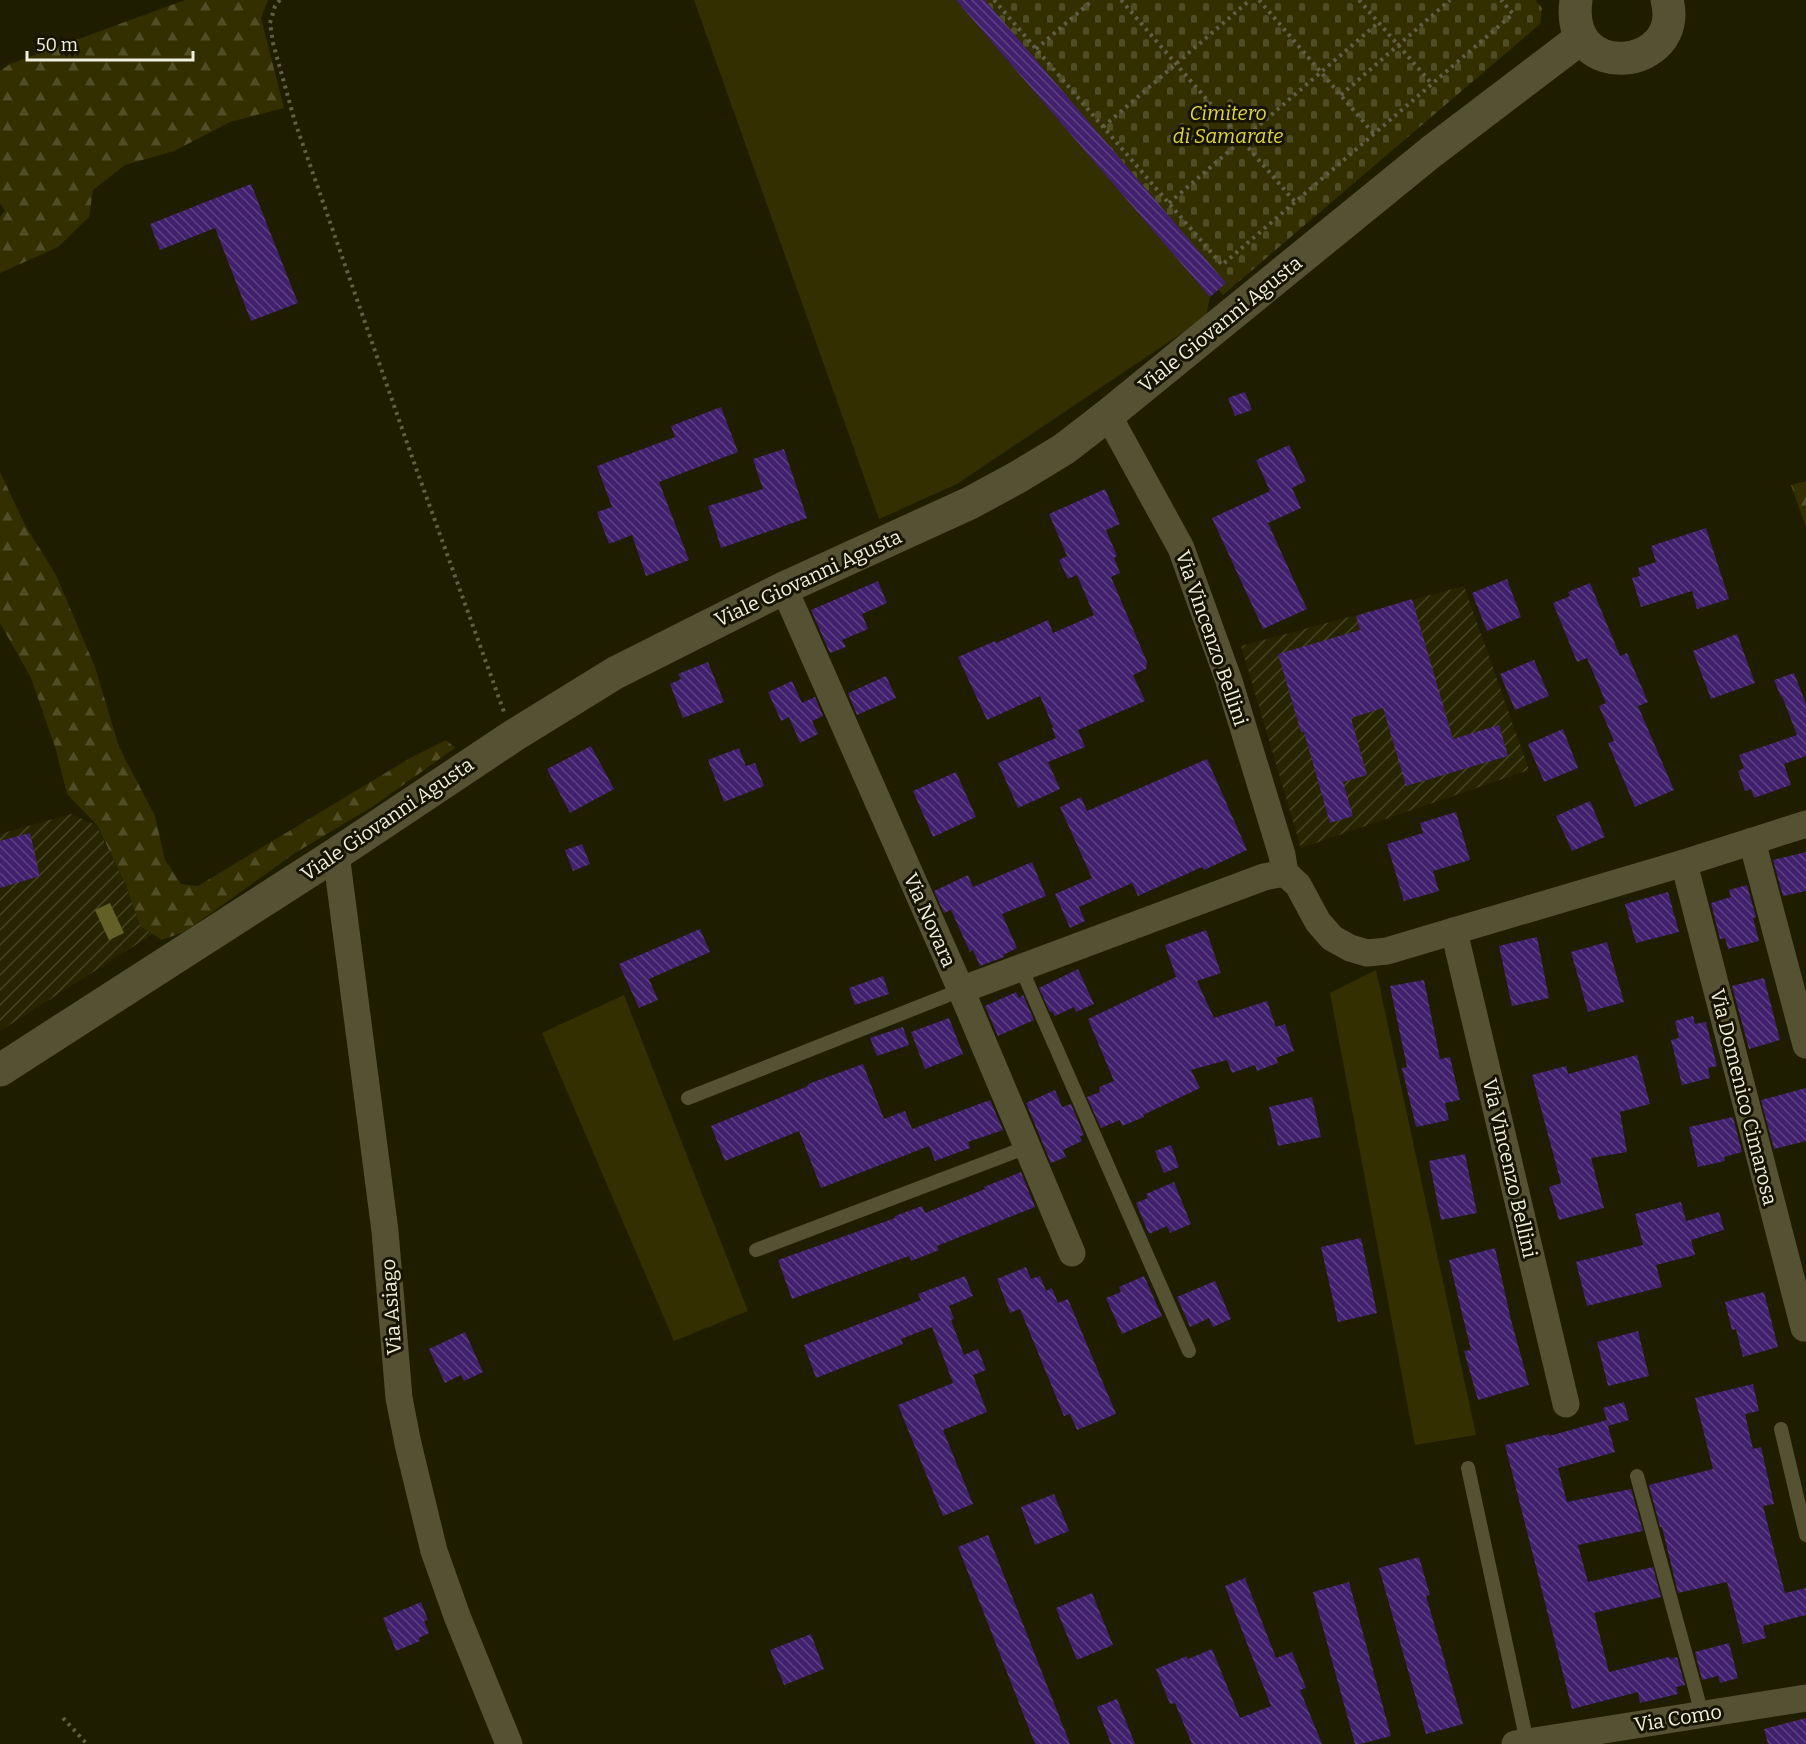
<svg xmlns="http://www.w3.org/2000/svg" width="1806" height="1744" font-family="Bitter,serif">
  <style>
    .industrial { fill: url(#industrial-furrows) }
    .grass { fill: #332f00 }
    .forest { fill: url(#forest-firs) }
    .cemetery { fill: url(#cemetery-stones) }
    .water { fill: #636027 }
    .building { fill: url(#building-back-hatch) }
    .lines { fill: none; stroke-linecap: round; stroke-linejoin: round }
    .path { stroke: #605f45; stroke-width: 4; stroke-dasharray: 3 4.5; stroke-linecap: butt }
    .lane { stroke: #545233; stroke-width: 14 }
    .street { stroke: #545233; stroke-width: 27 }
    .secondary { stroke: #545233; stroke-width: 33 }
    .labels { text-anchor: middle; dominant-baseline: central; stroke-width: 6; stroke-linejoin: round; paint-order: stroke }
    .park-label { font-size: 20px; font-style: italic; fill: #ded544; stroke: #161400 }
    .street-label { font-size: 20px; fill: #f0f0de; stroke: #161400 }
  </style>
  <defs>
    <pattern id="industrial-furrows" width="10" height="10" patternUnits="userSpaceOnUse" patternTransform="scale(1.5)"><rect width="10" height="10" fill="#272400"/><path d="M-1 1l2-2M0 10L10 0M9 11l2-2" fill="none" stroke="#474425"/></pattern>
    <pattern id="forest-firs" width="22" height="20" patternUnits="userSpaceOnUse" patternTransform="scale(1.5)"><rect width="22" height="20" fill="#332f00"/><path d="M5 1l3.5 6h-7zM16 11l3.5 6h-7z" fill="#514d25"/></pattern>
    <pattern id="cemetery-stones" width="16" height="16" patternUnits="userSpaceOnUse" patternTransform="scale(1.5)"><rect width="16" height="16" fill="#332f00"/><path d="M2 7V4a2 2 0 0 1 4 0v3zM10 15v-3a2 2 0 0 1 4 0v3z" fill="#514d25"/></pattern>
    <pattern id="building-back-hatch" width="6" height="6" patternUnits="userSpaceOnUse" patternTransform="scale(1.5)"><rect width="6" height="6" fill="#41206e"/><path d="M-1 5l2 2M0 0l6 6M5-1l2 2" fill="none" stroke="#5d4182"/></pattern>
  </defs>
  <rect width="100%" height="100%" fill="#1f1d00"/>
  <!-- industrial -->
  <g class="industrial">
    <polygon points="1464,586 1529,770 1301,848 1241,646"/>
    <polygon points="71,814 96,825 126,885 140,926 153,934 0,1031 0,834"/>
  </g>
  <!-- grass -->
  <g class="grass">
    <polygon points="694,0 956,0 1210,297 1206,317 957,484 879,519"/>
    <polygon points="1376,970 1476,1435 1415,1445 1330,993"/>
    <polygon points="624,995 748,1311 674,1341 542,1033"/>
  </g>
  <!-- forest -->
  <g class="forest">
    <polygon points="185,0 268,0 261,18 284,108 230,122 174,151 125,165 93,190 89,217 58,247 0,273 0,217 5,211 0,203 0,71 10,64"/>
    <polygon points="0,472 25,525 56,575 95,667 119,747 155,816 165,860 181,884 198,886 412,757 446,740 455,748 372,807 295,853 186,931 162,940 140,926 126,885 97,825 67,794 56,750 31,678 0,623"/>
    <polygon points="1806,481 1806,527 1791,485"/>
  </g>
  <!-- cemetery -->
  <polygon class="cemetery" points="956,0 1535,0 1542,8 1540,24 1223,295 1218,289 1210,297"/>
  <!-- water -->
  <polygon class="water" points="110,903 124,933 109,940 95,910"/>
  <!-- building -->
  <g class="building">
    <polygon points="956,0 985,0 1226,283 1210,297"/>
    <polygon points="251,184 298,303 251,321 215,228 160,250 150,224"/>
    <polygon points="1245,392 1252,410 1235,416 1228,398"/>
    <polygon points="721,407 738,452 659,482 689,560 646,576 632,535 609,544 597,512 612,507 597,466 675,437 671,426"/>
    <polygon points="1289,445 1306,481 1292,488 1301,508 1268,523 1307,609 1263,629 1212,518 1270,491 1256,460"/>
    <polygon points="784,449 807,518 721,548 708,506 763,489 753,459"/>
    <polygon points="1105,489 1120,524 1106,530 1117,556 1114,558 1120,573 1111,577 1147,662 1146,669 1133,675 1145,701 1078,730 1085,747 1048,762 1060,789 1018,808 998,763 1056,738 1052,728 1053,727 1040,696 987,720 958,657 995,641 996,643 1048,620 1053,633 1094,615 1077,575 1068,579 1059,560 1067,556 1049,514"/>
    <polygon points="1706,528 1729,599 1697,609 1692,591 1641,607 1632,578 1640,576 1638,568 1656,562 1651,546"/>
    <polygon points="1507,579 1521,617 1487,631 1472,593"/>
    <polygon points="878,581 887,603 862,614 868,629 842,640 846,647 830,653 811,610"/>
    <polygon points="1590,583 1620,656 1627,653 1648,702 1638,706 1674,790 1635,807 1608,743 1614,741 1599,706 1606,703 1587,658 1577,662 1553,603 1570,596 1568,592"/>
    <polygon points="1412,599 1453,739 1499,725 1508,756 1406,786 1383,708 1351,718 1367,775 1343,782 1353,816 1330,823 1304,732 1301,732 1278,654 1360,630 1356,616"/>
    <polygon points="1737,634 1755,683 1711,699 1693,651"/>
    <polygon points="1534,660 1549,696 1515,710 1500,674"/>
    <polygon points="708,662 724,702 683,718 670,684 681,679 678,674"/>
    <polygon points="1794,673 1806,704 1806,756 1784,764 1791,785 1754,798 1751,789 1745,791 1738,771 1744,768 1739,755 1797,735 1782,696 1781,697 1774,680"/>
    <polygon points="886,676 896,698 857,715 848,693"/>
    <polygon points="792,681 802,703 815,697 823,716 812,721 818,734 800,743 789,717 781,721 768,692"/>
    <polygon points="1563,729 1578,768 1544,782 1528,744"/>
    <polygon points="591,746 614,789 570,813 547,769"/>
    <polygon points="739,748 746,766 755,763 764,786 724,802 708,760"/>
    <polygon points="1207,759 1247,850 1204,870 1202,867 1138,896 1132,883 1079,907 1085,921 1070,928 1055,894 1092,878 1060,807 1081,797 1087,811"/>
    <polygon points="956,772 976,817 933,837 913,791"/>
    <polygon points="1590,801 1605,837 1572,851 1556,816"/>
    <polygon points="1456,812 1470,860 1433,871 1439,891 1404,901 1387,844 1423,833 1420,823"/>
    <polygon points="30,833 40,876 0,888 0,841"/>
    <polygon points="582,844 590,864 573,871 565,850"/>
    <polygon points="1806,852 1806,891 1783,896 1773,860"/>
    <polygon points="1032,862 1046,896 1002,914 1017,948 1003,955 1004,957 980,966 973,950 970,952 951,910 944,913 934,891 968,875 973,887"/>
    <polygon points="1747,885 1756,917 1753,918 1759,941 1728,949 1725,938 1720,939 1711,903 1731,897 1729,890"/>
    <polygon points="1668,892 1679,932 1636,943 1625,904"/>
    <polygon points="700,929 710,952 649,979 658,1000 639,1008 619,964"/>
    <polygon points="1206,930 1221,973 1197,981 1214,1018 1267,1001 1276,1027 1285,1024 1294,1051 1276,1058 1278,1063 1257,1071 1255,1065 1232,1073 1227,1060 1191,1070 1200,1088 1143,1115 1144,1117 1122,1126 1120,1120 1101,1128 1087,1097 1100,1092 1099,1087 1114,1081 1088,1019 1176,977 1165,945"/>
    <polygon points="1537,937 1549,998 1512,1006 1499,946"/>
    <polygon points="1607,942 1624,1002 1588,1012 1571,952"/>
    <polygon points="1078,969 1094,1004 1076,1012 1074,1007 1055,1016 1052,1011 1050,1012 1039,988"/>
    <polygon points="883,976 889,994 855,1005 849,988"/>
    <polygon points="1764,978 1780,1040 1749,1049 1732,986"/>
    <polygon points="1424,980 1440,1059 1450,1057 1460,1100 1445,1103 1449,1120 1416,1127 1402,1068 1407,1067 1390,986"/>
    <polygon points="1016,992 1019,998 1023,995 1034,1020 998,1036 985,1006"/>
    <polygon points="1693,1016 1695,1024 1706,1022 1717,1066 1708,1068 1710,1078 1682,1085 1671,1040 1679,1038 1675,1021"/>
    <polygon points="949,1018 963,1054 925,1069 911,1032"/>
    <polygon points="903,1027 909,1045 877,1056 870,1038"/>
    <polygon points="1637,1055 1650,1104 1620,1112 1627,1152 1591,1158 1604,1208 1559,1220 1549,1187 1561,1183 1532,1075 1566,1066 1568,1074"/>
    <polygon points="863,1064 884,1119 905,1111 912,1129 990,1100 1003,1130 968,1142 970,1148 935,1161 929,1146 821,1188 799,1131 725,1161 711,1126 808,1086 808,1084"/>
    <polygon points="1806,1088 1806,1141 1774,1149 1761,1100"/>
    <polygon points="1055,1090 1062,1107 1071,1104 1084,1135 1080,1136 1082,1141 1063,1150 1066,1157 1051,1163 1026,1103"/>
    <polygon points="1312,1097 1321,1137 1278,1146 1269,1107"/>
    <polygon points="1733,1117 1742,1152 1724,1157 1725,1161 1698,1167 1689,1127"/>
    <polygon points="1171,1145 1179,1167 1164,1173 1155,1151"/>
    <polygon points="1465,1154 1477,1213 1441,1220 1429,1161"/>
    <polygon points="1021,1172 1035,1207 937,1246 939,1250 911,1261 909,1256 792,1299 778,1260 895,1218 895,1216 922,1206 925,1213 985,1189 984,1187"/>
    <polygon points="1174,1182 1191,1224 1170,1233 1167,1226 1149,1234 1136,1203 1148,1198 1146,1194"/>
    <polygon points="1681,1202 1686,1221 1719,1212 1724,1230 1691,1240 1695,1255 1656,1265 1662,1287 1587,1306 1576,1262 1643,1245 1635,1214"/>
    <polygon points="1361,1238 1377,1313 1338,1322 1321,1247"/>
    <polygon points="1495,1248 1511,1320 1529,1385 1478,1400 1464,1351 1471,1350 1449,1260"/>
    <polygon points="1026,1267 1031,1279 1040,1276 1046,1291 1052,1288 1058,1303 1068,1299 1116,1414 1077,1430 1070,1414 1064,1416 1020,1309 1010,1313 997,1279"/>
    <polygon points="965,1276 973,1296 949,1306 954,1319 951,1320 964,1355 978,1349 986,1370 973,1375 987,1412 943,1430 973,1504 943,1516 898,1405 953,1383 932,1327 901,1339 903,1344 816,1378 804,1345 921,1300 918,1294"/>
    <polygon points="1144,1276 1162,1316 1122,1334 1106,1298 1121,1292 1119,1287"/>
    <polygon points="1215,1281 1231,1319 1213,1327 1209,1318 1190,1327 1177,1297"/>
    <polygon points="1764,1292 1778,1347 1743,1357 1736,1329 1732,1330 1725,1302"/>
    <polygon points="1638,1331 1649,1376 1608,1386 1597,1342"/>
    <polygon points="465,1332 483,1372 464,1381 461,1375 445,1383 429,1349"/>
    <polygon points="1753,1384 1759,1411 1745,1414 1753,1449 1761,1447 1774,1504 1763,1506 1785,1593 1806,1588 1806,1615 1763,1626 1766,1638 1743,1644 1727,1582 1678,1593 1662,1527 1660,1527 1649,1485 1713,1469 1695,1398"/>
    <polygon points="1624,1402 1629,1420 1608,1426 1615,1452 1558,1468 1567,1502 1631,1489 1643,1531 1578,1545 1588,1582 1653,1567 1661,1597 1594,1613 1609,1672 1669,1657 1670,1659 1677,1657 1685,1685 1676,1687 1678,1694 1640,1703 1638,1692 1572,1709 1505,1445 1549,1434 1549,1436 1607,1420 1603,1408"/>
    <polygon points="1054,1494 1069,1531 1035,1545 1021,1507"/>
    <polygon points="988,1535 1070,1744 1035,1744 958,1547"/>
    <polygon points="1419,1557 1430,1595 1426,1596 1463,1724 1426,1734 1379,1568"/>
    <polygon points="1245,1578 1276,1658 1292,1652 1306,1688 1300,1690 1322,1744 1192,1744 1175,1703 1170,1704 1156,1669 1187,1656 1188,1659 1212,1649 1240,1718 1271,1706 1225,1586"/>
    <polygon points="1349,1582 1391,1736 1360,1744 1355,1744 1313,1592"/>
    <polygon points="1092,1593 1113,1645 1077,1660 1056,1608"/>
    <polygon points="421,1602 428,1620 424,1621 429,1633 419,1638 420,1641 396,1651 383,1618"/>
    <polygon points="811,1634 824,1669 784,1685 770,1650"/>
    <polygon points="1729,1643 1738,1678 1720,1683 1718,1676 1702,1680 1695,1652"/>
    <polygon points="1117,1699 1135,1744 1111,1744 1097,1707"/>
    <polygon points="1806,1718 1806,1744 1768,1744 1764,1729"/>
  </g>
  <g class="lines">
    <!-- path -->
    <g class="path">
      <polyline points="280,0 275,6 270,23 273,43 295,122 412,457 504,712"/>
      <polyline points="994,0 1222,265 1513,14 1501,0"/>
      <polyline points="1121,0 1295,202"/>
      <polyline points="1259,0 1374,134"/>
      <polyline points="1359,0 1432,84"/>
      <polyline points="1036,49 1093,0"/>
      <polyline points="1341,95 1450,0"/>
      <polyline points="1103,127 1250,0"/>
      <polyline points="1169,203 1378,23"/>
      <polyline points="63,1718 87,1744"/>
    </g>
    <!-- lane -->
    <g class="lane">
      <polyline points="1021,968 1189,1351"/>
      <polyline points="688,1098 961,990"/>
      <polyline points="756,1250 1027,1147"/>
      <polyline points="1781,1429 1806,1535"/>
      <polyline points="1468,1468 1527,1742"/>
      <polyline points="1637,1476 1702,1714"/>
    </g>
    <!-- street -->
    <g class="street">
      <polyline points="1108,415 1181,548 1229,681 1282,855 1285,873"/>
      <polyline points="784,588 961,990 1072,1253"/>
      <polyline points="1752,841 1806,1045"/>
      <polyline points="336,854 385,1231 399,1398 408,1444 434,1551 457,1616 509,1744"/>
      <polyline points="1684,863 1804,1328 1806,1327"/>
      <polyline points="1454,931 1566,1404"/>
      <polyline points="961,990 1264,877 1285,873 1298,885 1318,922 1332,938 1350,948 1367,953 1387,951 1454,931 1684,863 1806,824"/>
      <polyline points="1515,1744 1806,1698"/>
    </g>
    <!-- secondary -->
    <g class="secondary">
      <path d="M1576,0C1564,85 1686,70 1667,0"/>
      <polyline points="0,1070 336,854 513,736 615,673 784,588 970,503 1018,477 1064,449 1108,415 1431,152 1581,38"/>
    </g>
  </g>
  <g class="labels">
    <!-- park labels -->
    <g class="park-label">
      <text x="1228" y="113">Cimitero<tspan x="1228" dy="23">di Samarate</tspan></text>
    </g>
    <!-- street labels -->
    <g class="street-label">
      <text transform="translate(1220 324) rotate(-39)">Viale Giovanni Agusta</text>
      <text transform="translate(808 578) rotate(-25)">Viale Giovanni Agusta</text>
      <text transform="translate(1212 638) rotate(71)">Via Vincenzo Bellini</text>
      <text transform="translate(387 819) rotate(-34)">Viale Giovanni Agusta</text>
      <text transform="translate(930 920) rotate(66)">Via Novara</text>
      <text transform="translate(1744 1097) rotate(76)">Via Domenico Cimarosa</text>
      <text transform="translate(1510 1168) rotate(77)">Via Vincenzo Bellini</text>
      <text transform="translate(391 1307) rotate(-94)">Via Asiago</text>
      <text transform="translate(1678 1718) rotate(-9)">Via Como</text>
    </g>
  </g>
  <!-- scale -->
  <path d="M27 51v9h166v-9" fill="none" stroke="#f0f0de" stroke-width="3"/>
  <text x="36" y="51" font-size="18" fill="#f0f0de" stroke="#161400" stroke-width="4.5" paint-order="stroke">50 m</text>
</svg>
